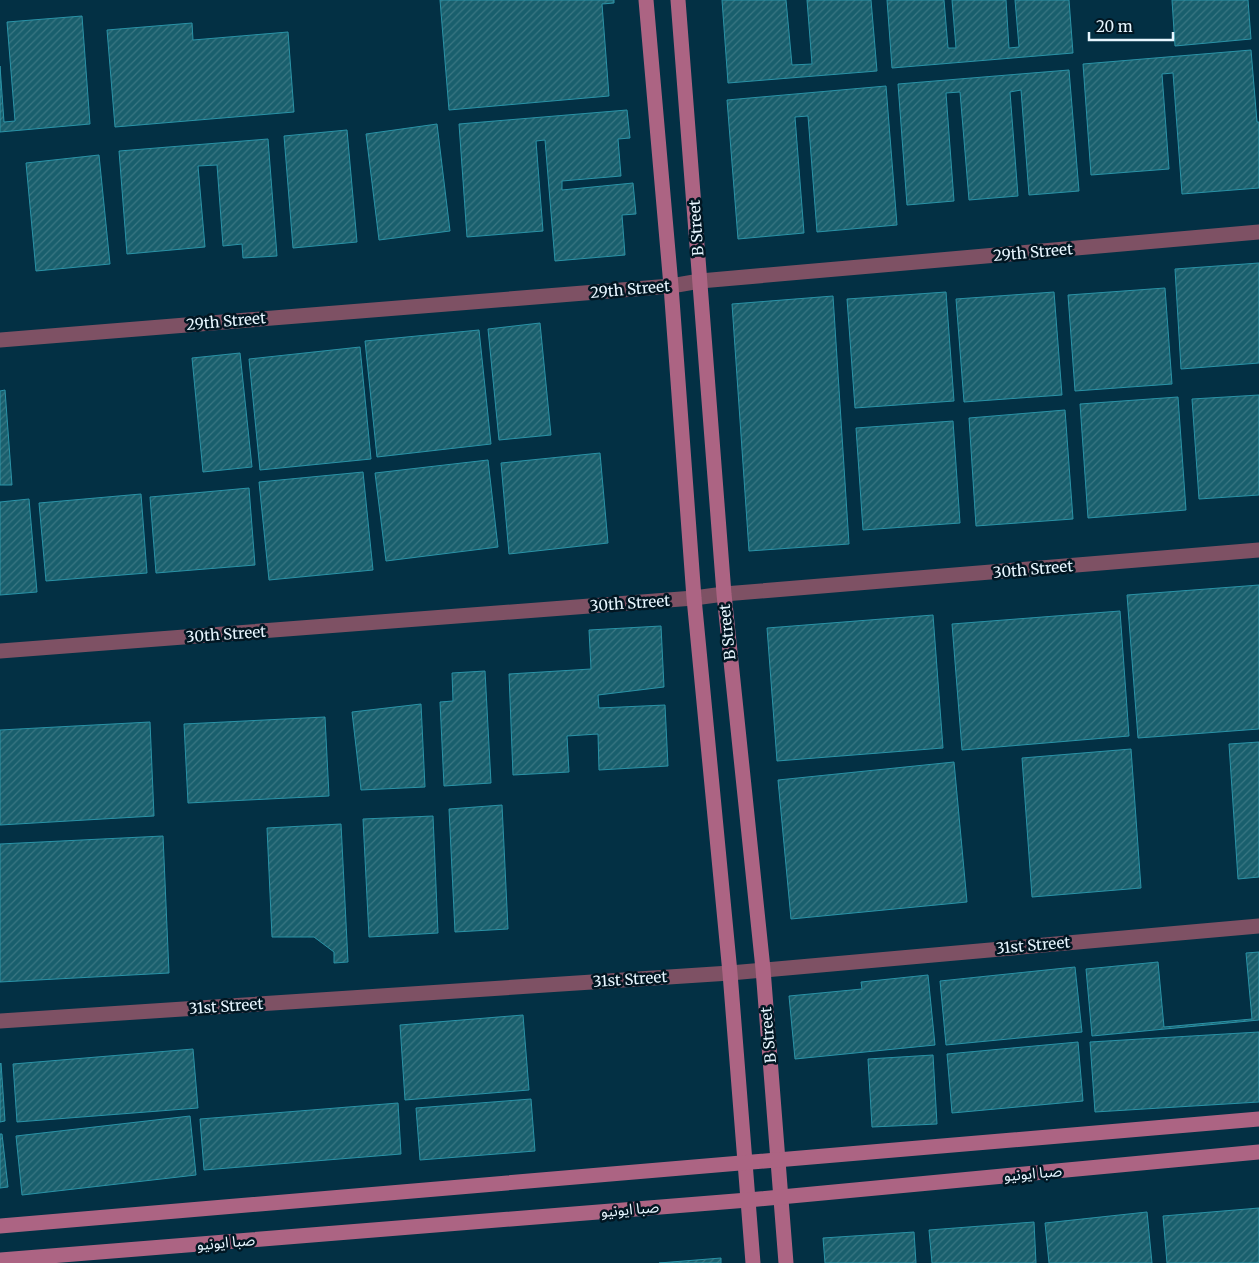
<svg xmlns="http://www.w3.org/2000/svg" width="1259" height="1263" font-family="Merriweather,'Noto Sans Arabic',serif">
  <style>
    .building { fill: url(#building-hatch); stroke: #2a93a7 }
    .lines { fill: none; stroke-linecap: round; stroke-linejoin: round }
    .street { stroke: #7e5164; stroke-width: 15 }
    .secondary { stroke: #ac6483; stroke-width: 15 }
    .labels { text-anchor: middle; dominant-baseline: central; stroke-width: 5; stroke-linejoin: round; paint-order: stroke }
    .street-label { font-size: 15px; fill: #e7f6ff; stroke: #011622 }
  </style>
  <defs>
    <pattern id="building-hatch" width="6" height="6" patternUnits="userSpaceOnUse" patternTransform="scale(1.25)"><rect width="6" height="6" fill="#195f6d"/><path d="M-1 1l2-2M0 6l6-6M5 7l2-2" fill="none" stroke="#3a7783"/></pattern>
  </defs>
  <rect width="100%" height="100%" fill="#033044"/>
  <!-- building -->
  <g class="building">
    <polygon points="440,0 614,0 614,3 602,4 609,96 449,110"/>
    <polygon points="722,0 786,0 792,65 812,64 807,0 871,0 877,71 728,83"/>
    <polygon points="887,0 944,0 948,48 956,48 952,0 1006,0 1009,48 1019,47 1015,0 1069,0 1073,53 892,68"/>
    <polygon points="1172,0 1248,0 1251,39 1175,46"/>
    <polygon points="82,16 90,124 0,132 0,66 4,122 15,121 7,22"/>
    <polygon points="192,23 193,40 288,32 294,112 115,127 107,30"/>
    <polygon points="1251,50 1257,122 1259,122 1259,188 1182,194 1173,73 1162,74 1169,169 1091,175 1083,64"/>
    <polygon points="1069,70 1079,191 1029,195 1021,90 1010,92 1018,196 969,200 960,92 946,93 954,201 907,205 898,84"/>
    <polygon points="886,86 897,225 817,232 808,116 795,117 804,233 738,239 727,100"/>
    <polygon points="627,110 630,138 618,139 621,176 562,181 562,190 633,183 636,214 622,215 625,255 555,261 545,140 536,141 543,231 467,237 459,124"/>
    <polygon points="437,124 450,231 379,240 366,134"/>
    <polygon points="347,130 357,242 293,248 284,136"/>
    <polygon points="268,139 277,256 243,258 242,244 223,246 217,165 198,166 205,247 127,254 119,151"/>
    <polygon points="99,155 110,264 36,271 26,163"/>
    <polygon points="1259,263 1259,363 1181,369 1175,269"/>
    <polygon points="1165,288 1172,384 1075,391 1068,295"/>
    <polygon points="946,292 954,401 855,408 847,299"/>
    <polygon points="1054,292 1062,395 964,402 956,299"/>
    <polygon points="833,296 849,544 749,551 732,304"/>
    <polygon points="540,323 551,435 499,440 488,329"/>
    <polygon points="479,330 491,444 377,457 365,341"/>
    <polygon points="360,347 371,459 260,470 249,359"/>
    <polygon points="240,353 252,467 203,472 192,358"/>
    <polygon points="5,390 12,485 0,485 0,391"/>
    <polygon points="1259,395 1259,495 1199,499 1192,399"/>
    <polygon points="1178,397 1186,510 1088,518 1080,404"/>
    <polygon points="1065,410 1073,519 976,526 969,418"/>
    <polygon points="953,421 960,523 863,530 856,428"/>
    <polygon points="600,453 608,543 509,554 501,463"/>
    <polygon points="488,460 498,547 386,561 375,473"/>
    <polygon points="363,472 373,570 269,580 259,482"/>
    <polygon points="249,488 255,565 156,573 150,497"/>
    <polygon points="141,494 147,573 46,581 39,503"/>
    <polygon points="29,499 37,592 0,595 0,502"/>
    <polygon points="1259,585 1259,729 1138,738 1127,595"/>
    <polygon points="1120,611 1129,736 962,750 952,624"/>
    <polygon points="933,615 943,748 777,761 767,628"/>
    <polygon points="661,626 664,687 598,695 599,708 665,705 668,766 599,770 598,734 567,736 569,772 513,775 509,674 591,669 589,630"/>
    <polygon points="485,671 491,783 444,786 440,702 453,701 452,673"/>
    <polygon points="421,704 425,787 361,790 352,712"/>
    <polygon points="325,717 329,796 188,803 184,724"/>
    <polygon points="150,722 154,816 0,825 0,730"/>
    <polygon points="1259,742 1259,877 1238,879 1229,744"/>
    <polygon points="1131,749 1141,888 1032,897 1022,758"/>
    <polygon points="954,762 967,902 791,919 778,780"/>
    <polygon points="502,805 508,929 455,932 449,809"/>
    <polygon points="433,816 438,933 369,937 363,819"/>
    <polygon points="341,824 348,962 334,963 334,952 314,937 272,937 267,828"/>
    <polygon points="163,836 169,973 0,982 0,844"/>
    <polygon points="1259,952 1259,1020 1092,1036 1086,969 1158,962 1164,1027 1252,1019 1246,953"/>
    <polygon points="1075,967 1082,1032 946,1045 940,981"/>
    <polygon points="928,975 935,1045 795,1059 789,996 862,989 861,982"/>
    <polygon points="523,1015 529,1090 405,1100 400,1025"/>
    <polygon points="1259,1032 1259,1102 1095,1112 1090,1042"/>
    <polygon points="1078,1042 1083,1101 952,1113 947,1054"/>
    <polygon points="193,1049 198,1108 17,1122 13,1064"/>
    <polygon points="933,1055 937,1124 872,1127 868,1059"/>
    <polygon points="1,1063 5,1121 0,1122 0,1064"/>
    <polygon points="531,1099 535,1151 420,1160 416,1108"/>
    <polygon points="398,1103 401,1154 204,1170 200,1119"/>
    <polygon points="190,1116 196,1175 22,1195 16,1136"/>
    <polygon points="0,1134 2,1134 8,1187 0,1188"/>
    <polygon points="1259,1208 1259,1263 1167,1263 1163,1216"/>
    <polygon points="1147,1212 1152,1263 1049,1263 1045,1223"/>
    <polygon points="1034,1222 1036,1263 932,1263 929,1230"/>
    <polygon points="914,1232 916,1263 825,1263 823,1238"/>
    <polygon points="721,1258 721,1263 659,1263"/>
  </g>
  <g class="lines">
    <!-- street -->
    <g class="street">
      <polyline points="0,340 671,286 700,281 1259,232"/>
      <polyline points="0,651 694,598 724,594 1259,550"/>
      <polyline points="0,1021 730,973 1259,926"/>
    </g>
    <!-- secondary -->
    <g class="secondary">
      <polyline points="646,0 671,286 694,598 730,973 753,1263"/>
      <polyline points="678,0 724,594 763,969 786,1263"/>
      <polyline points="0,1226 1259,1119"/>
      <polyline points="0,1260 748,1200 1259,1152"/>
    </g>
  </g>
  <g class="labels">
    <!-- street labels -->
    <g class="street-label">
      <text transform="translate(696 228) rotate(-94)">B Street</text>
      <text transform="translate(1033 252) rotate(-5)">29th Street</text>
      <text transform="translate(630 289) rotate(-5)">29th Street</text>
      <text transform="translate(226 321) rotate(-5)">29th Street</text>
      <text transform="translate(1033 569) rotate(-5)">30th Street</text>
      <text transform="translate(630 603) rotate(-4)">30th Street</text>
      <text transform="translate(727 632) rotate(-96)">B Street</text>
      <text transform="translate(226 634) rotate(-4)">30th Street</text>
      <text transform="translate(1033 945) rotate(-5)">31st Street</text>
      <text transform="translate(630 979) rotate(-4)">31st Street</text>
      <text transform="translate(226 1006) rotate(-4)">31st Street</text>
      <text transform="translate(768 1035) rotate(-95)">B Street</text>
      <text transform="translate(1033 1173) rotate(-5)">صبا ایونیو</text>
      <text transform="translate(630 1209) rotate(-5)">صبا ایونیو</text>
      <text transform="translate(226 1242) rotate(-5)">صبا ایونیو</text>
    </g>
  </g>
  <!-- scale -->
  <path d="M1089 32v8h84v-8" fill="none" stroke="#e7f6ff" stroke-width="2.5"/>
  <text x="1096" y="32" font-size="15" fill="#e7f6ff" stroke="#011622" stroke-width="4" paint-order="stroke">20 m</text>
</svg>
